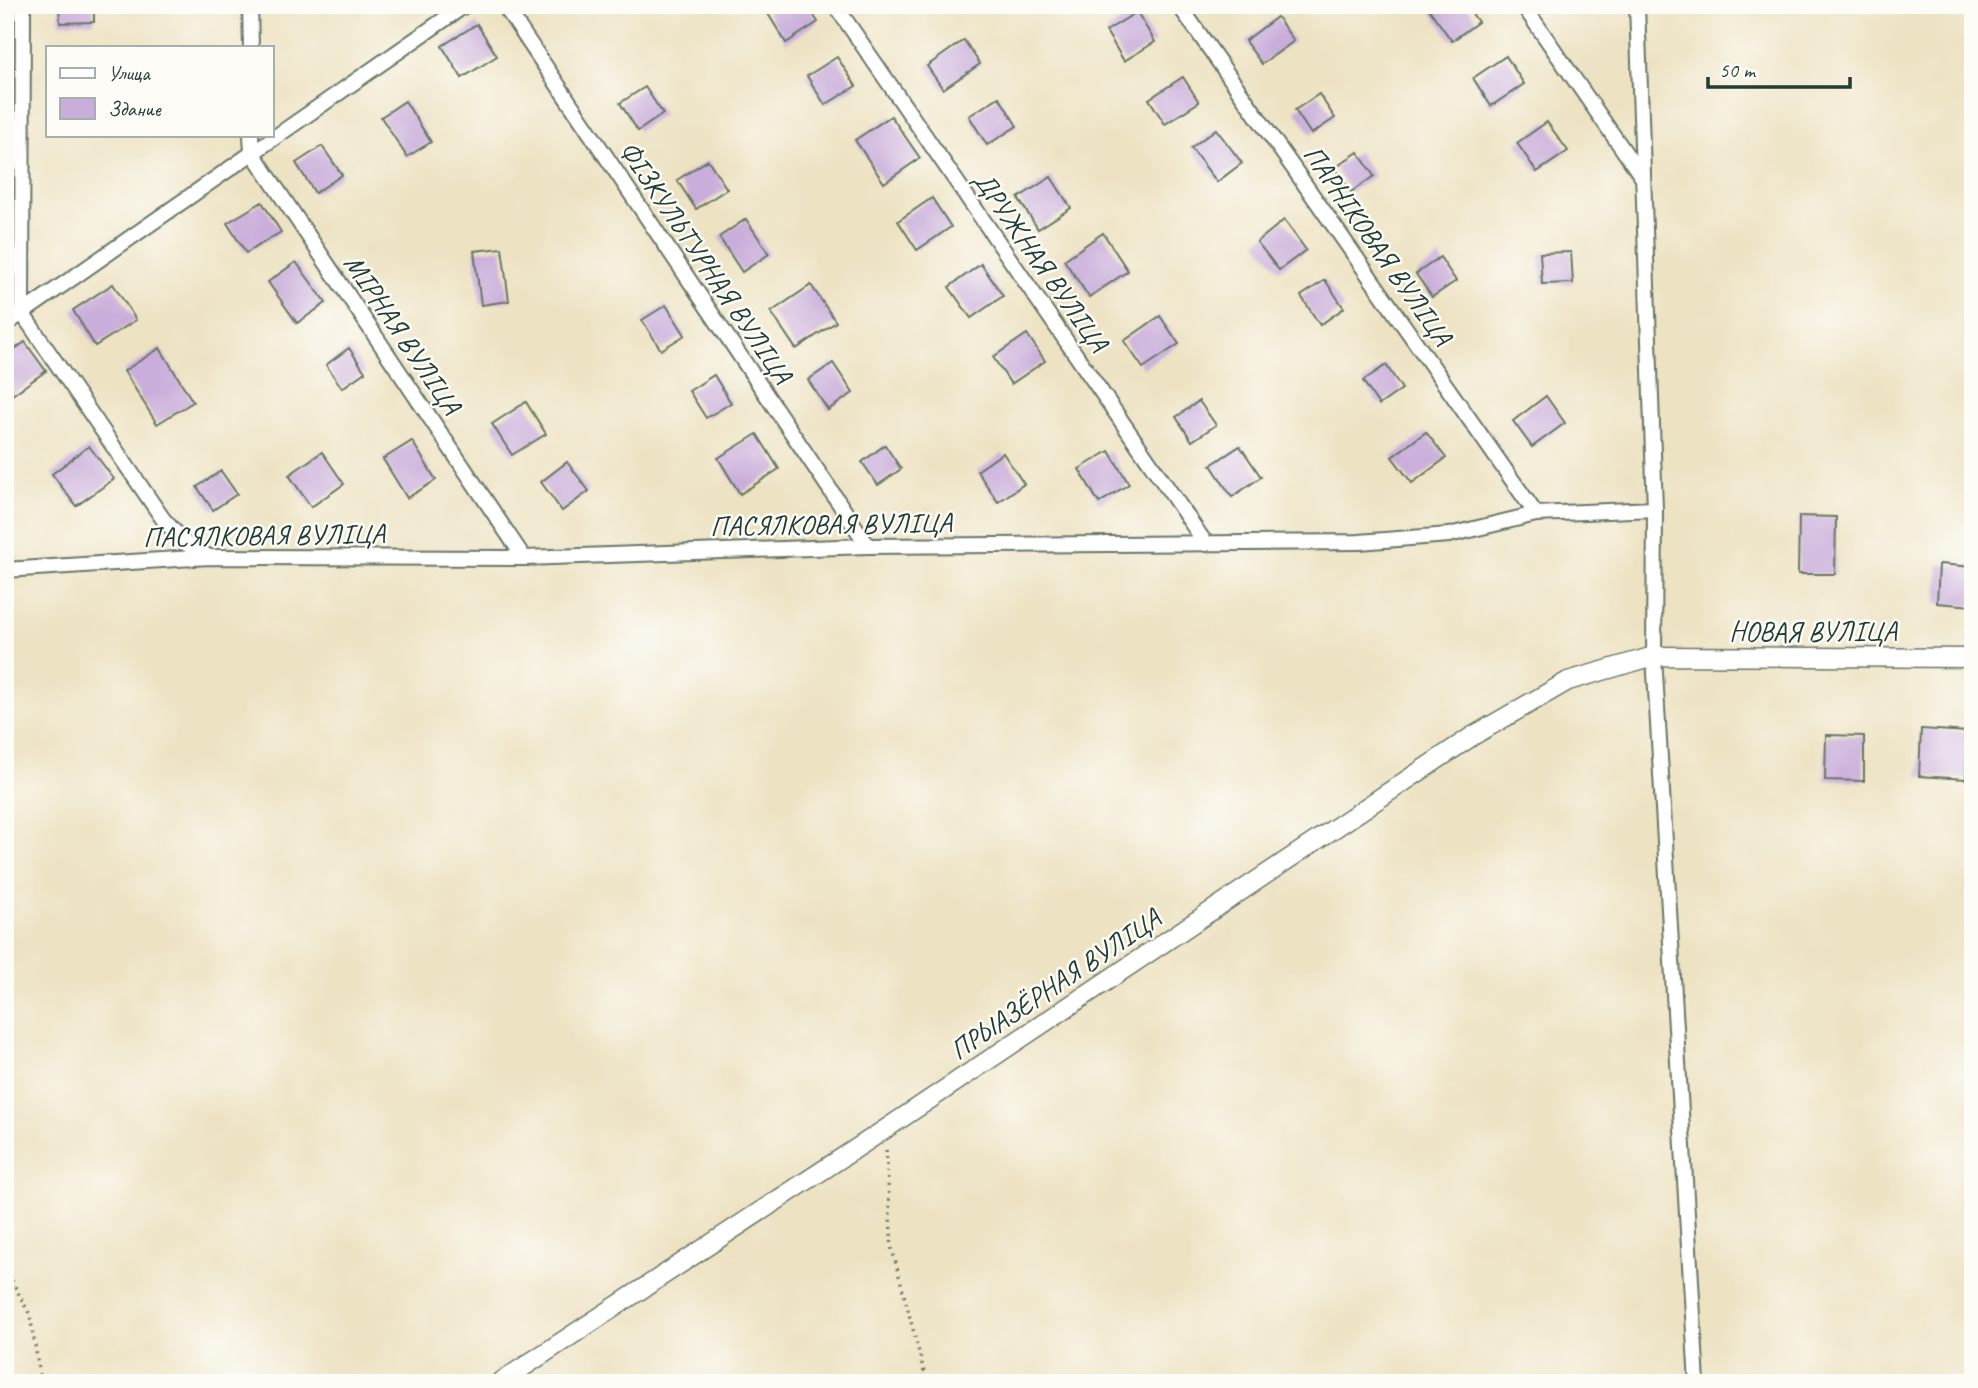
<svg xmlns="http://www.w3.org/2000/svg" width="1978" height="1388" font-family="Caveat,sans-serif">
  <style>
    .building { fill: #c9adda }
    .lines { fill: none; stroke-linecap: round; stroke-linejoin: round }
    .minor-casing { stroke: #677766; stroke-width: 18 }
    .tertiary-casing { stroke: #677766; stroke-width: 21 }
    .path { stroke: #677766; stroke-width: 3.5; stroke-dasharray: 2 5; stroke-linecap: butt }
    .minor { stroke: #fff; stroke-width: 14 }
    .tertiary { stroke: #fff; stroke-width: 18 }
    .labels { text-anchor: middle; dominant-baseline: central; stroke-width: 5; stroke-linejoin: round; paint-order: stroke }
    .street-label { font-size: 28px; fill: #1f3d34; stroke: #fdfcf7 }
  </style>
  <rect width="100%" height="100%" fill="#fdfcf7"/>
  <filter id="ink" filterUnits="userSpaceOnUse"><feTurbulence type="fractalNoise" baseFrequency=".0143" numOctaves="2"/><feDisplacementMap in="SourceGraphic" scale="14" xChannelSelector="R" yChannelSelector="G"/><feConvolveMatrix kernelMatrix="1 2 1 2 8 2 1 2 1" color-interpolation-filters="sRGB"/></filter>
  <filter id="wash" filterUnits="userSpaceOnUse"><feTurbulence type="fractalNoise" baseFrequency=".00686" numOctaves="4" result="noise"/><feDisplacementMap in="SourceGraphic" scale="28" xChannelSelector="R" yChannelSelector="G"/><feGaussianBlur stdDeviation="1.57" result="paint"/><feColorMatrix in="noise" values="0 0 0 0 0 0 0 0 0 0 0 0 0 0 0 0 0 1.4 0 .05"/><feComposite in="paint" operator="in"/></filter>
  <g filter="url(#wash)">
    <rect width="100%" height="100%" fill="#ede2c2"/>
    <g id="blocks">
      <!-- building -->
      <g class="building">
        <polygon points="59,5 94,5 94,22 60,23"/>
        <polygon points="778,5 807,5 818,22 786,43 767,12"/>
        <polygon points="1426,5 1466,5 1478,22 1452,41"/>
        <polygon points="1137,12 1155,42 1124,61 1106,31"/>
        <polygon points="1277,17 1294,41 1262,64 1245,41"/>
        <polygon points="477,24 497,56 462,78 442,46"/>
        <polygon points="964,40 980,64 943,89 927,66"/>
        <polygon points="1506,56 1524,84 1491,106 1473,78"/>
        <polygon points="837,57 856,86 825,105 807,76"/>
        <polygon points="1183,77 1199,102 1165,124 1149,99"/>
        <polygon points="645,87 663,114 638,131 620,103"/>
        <polygon points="1319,94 1335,118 1311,134 1295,110"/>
        <polygon points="999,97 1017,126 987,145 969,116"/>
        <polygon points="405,101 431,142 407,157 381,117"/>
        <polygon points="891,116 920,158 884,183 855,140"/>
        <polygon points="1547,122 1568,151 1537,172 1517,143"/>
        <polygon points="1216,129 1242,163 1217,182 1191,148"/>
        <polygon points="322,146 342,175 315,193 296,163"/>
        <polygon points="1358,152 1374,176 1351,192 1335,168"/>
        <polygon points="708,160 727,189 696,209 677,180"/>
        <polygon points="1051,177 1071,208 1038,229 1018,198"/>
        <polygon points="932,198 951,227 917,250 898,221"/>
        <polygon points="262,202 281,232 246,253 227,223"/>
        <polygon points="746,219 769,254 742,272 719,237"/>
        <polygon points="1284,220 1306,250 1279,270 1257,242"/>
        <polygon points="1103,233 1128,271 1089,297 1064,260"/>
        <polygon points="502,248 509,301 481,305 474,251"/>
        <polygon points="1571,252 1573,283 1542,284 1540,253"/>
        <polygon points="1440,257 1456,281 1432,297 1416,274"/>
        <polygon points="296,262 326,303 297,323 268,282"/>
        <polygon points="981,264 1003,296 971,318 949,287"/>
        <polygon points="1325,280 1344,308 1320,325 1301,296"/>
        <polygon points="113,284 136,320 95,346 73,310"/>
        <polygon points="811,285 836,322 796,349 771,312"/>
        <polygon points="666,305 685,335 661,350 642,320"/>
        <polygon points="1160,316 1179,344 1143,368 1124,341"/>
        <polygon points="1027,334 1045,361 1011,384 993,357"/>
        <polygon points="25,342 46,371 5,400 5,356"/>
        <polygon points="160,348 193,402 157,424 124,371"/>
        <polygon points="349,348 365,372 342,388 326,365"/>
        <polygon points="833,363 853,393 828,410 808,380"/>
        <polygon points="1386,365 1402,389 1379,405 1363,381"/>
        <polygon points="714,375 731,403 706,418 689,391"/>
        <polygon points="1546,396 1565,423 1532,447 1513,421"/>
        <polygon points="1199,401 1216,425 1192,441 1176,417"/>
        <polygon points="526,402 546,434 512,455 492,424"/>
        <polygon points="1426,432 1446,458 1412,483 1392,457"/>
        <polygon points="757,434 779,469 740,494 718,458"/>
        <polygon points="412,441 436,480 407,498 383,459"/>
        <polygon points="885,445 901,469 878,485 862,462"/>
        <polygon points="89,446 114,479 76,506 52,474"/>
        <polygon points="1240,446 1261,477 1232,497 1211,465"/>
        <polygon points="1109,451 1129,484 1099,503 1079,469"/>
        <polygon points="322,452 344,484 311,507 289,475"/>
        <polygon points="1003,453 1024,484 998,502 977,471"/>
        <polygon points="567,462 589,491 562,511 541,482"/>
        <polygon points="221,471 237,494 213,510 197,487"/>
        <polygon points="1799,516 1836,517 1835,574 1798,574"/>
        <polygon points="1939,564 1973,567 1973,606 1937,603"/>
        <polygon points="1921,729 1968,732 1966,779 1919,776"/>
        <polygon points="1826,735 1864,736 1864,781 1825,780"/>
      </g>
    </g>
  </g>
  <g filter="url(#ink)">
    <use href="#blocks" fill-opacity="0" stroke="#677766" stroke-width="2"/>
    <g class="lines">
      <!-- minor casing -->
      <g class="minor-casing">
        <g id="minor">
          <polyline points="23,5 22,313 163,519 185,543 209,557"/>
          <polyline points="250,5 251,47"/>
          <polyline points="504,5 868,546"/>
          <polyline points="835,5 1206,544"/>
          <polyline points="1179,5 1536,514"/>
          <polyline points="1523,5 1642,177"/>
          <polyline points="1637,5 1655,509 1654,656 1697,1383"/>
          <polyline points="251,135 252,152 524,558"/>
          <polyline points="5,325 465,5"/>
          <polyline points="5,570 209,557 524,558 868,546 1359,542 1449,535 1536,514 1655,509"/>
        </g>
      </g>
      <!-- tertiary casing -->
      <g class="tertiary-casing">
        <polyline id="tertiary" points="499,1383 884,1130 1471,737 1568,681 1654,656 1973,658"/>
      </g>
      <!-- path -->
      <g class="path">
        <polyline points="886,1150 892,1249 927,1383"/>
        <polyline points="5,1268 30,1315 41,1383"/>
      </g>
      <!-- minor -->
      <use href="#minor" class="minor"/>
      <!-- tertiary -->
      <use href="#tertiary" class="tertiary"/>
    </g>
  </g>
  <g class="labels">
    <!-- street labels -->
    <g class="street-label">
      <text transform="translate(1378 245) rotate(55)">ПАРНІКОВАЯ ВУЛІЦА</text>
      <text transform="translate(1041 261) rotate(55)">ДРУЖНАЯ ВУЛІЦА</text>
      <text transform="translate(706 262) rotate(56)">ФІЗКУЛЬТУРНАЯ ВУЛІЦА</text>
      <text transform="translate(403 334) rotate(56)">МІРНАЯ ВУЛІЦА</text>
      <text transform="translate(831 524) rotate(-1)">ПАСЯЛКОВАЯ ВУЛІЦА</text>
      <text transform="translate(264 535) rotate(-1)">ПАСЯЛКОВАЯ ВУЛІЦА</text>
      <text x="1813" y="631">НОВАЯ ВУЛІЦА</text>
      <text transform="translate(1055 984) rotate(-34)">ПРЫАЗЁРНАЯ ВУЛІЦА</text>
    </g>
  </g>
  <!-- margin -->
  <rect width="1978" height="1388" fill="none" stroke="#fdfcf7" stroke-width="28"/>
  <!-- legend -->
  <rect x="46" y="46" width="228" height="91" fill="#fdfcf7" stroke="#a4b0a9" stroke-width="2"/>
  <rect x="60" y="68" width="35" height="10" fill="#ffffff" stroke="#a4b0a9" stroke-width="2"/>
  <text x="108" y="80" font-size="21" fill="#1f3d34">Улица</text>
  <rect x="60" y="98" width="35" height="21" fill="#c9adda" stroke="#a4b0a9" stroke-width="2"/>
  <text x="108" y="116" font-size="21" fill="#1f3d34">Здание</text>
  <!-- scale -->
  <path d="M1708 77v10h142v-10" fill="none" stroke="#1f3d34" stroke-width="3.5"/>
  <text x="1719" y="77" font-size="21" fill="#1f3d34" stroke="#fdfcf7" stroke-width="5" paint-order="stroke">50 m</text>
</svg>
